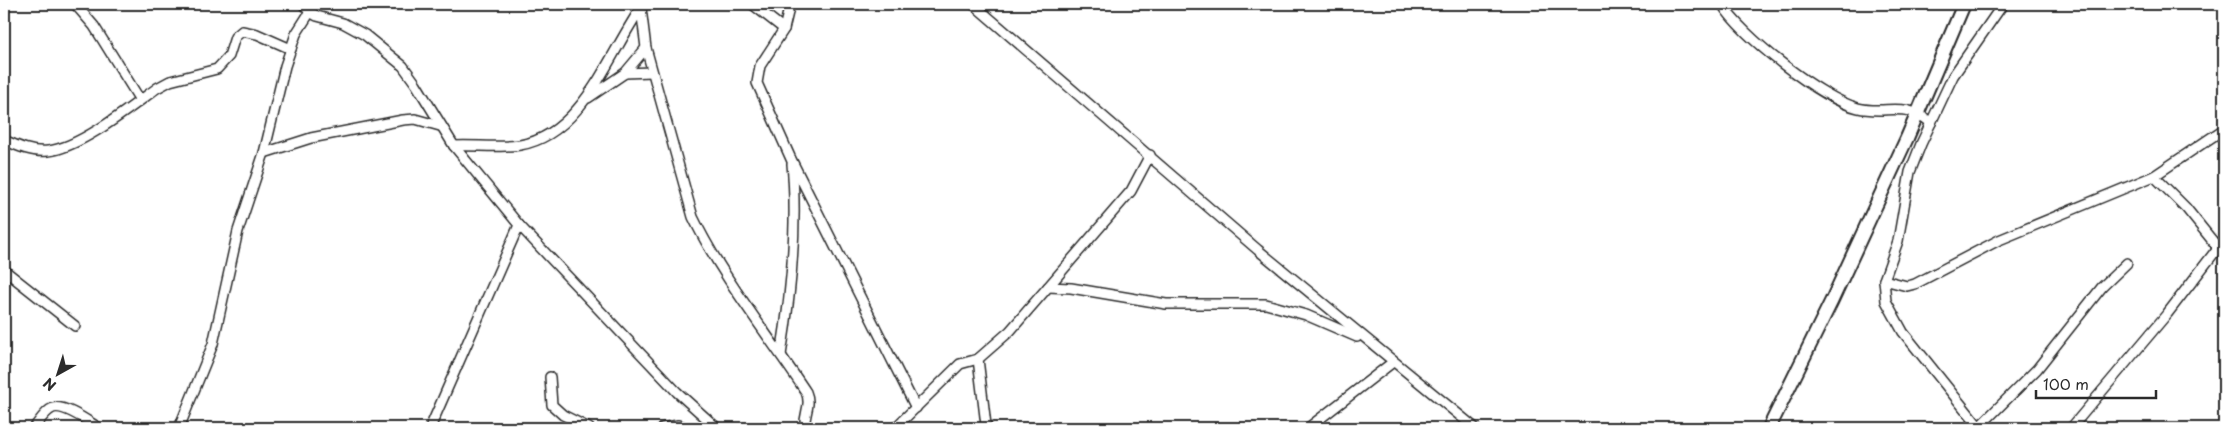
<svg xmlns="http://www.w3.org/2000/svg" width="2228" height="432" font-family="'Playpen Sans',sans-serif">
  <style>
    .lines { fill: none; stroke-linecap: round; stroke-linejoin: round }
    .street-casing { stroke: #2b2b2b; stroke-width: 12 }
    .secondary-casing { stroke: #2b2b2b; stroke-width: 16 }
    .street { stroke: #fff; stroke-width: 9 }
    .secondary { stroke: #fff; stroke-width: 12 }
  </style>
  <rect width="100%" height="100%" fill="#fff"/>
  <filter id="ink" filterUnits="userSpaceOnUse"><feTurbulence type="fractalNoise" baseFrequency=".02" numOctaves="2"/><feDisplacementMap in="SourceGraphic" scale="10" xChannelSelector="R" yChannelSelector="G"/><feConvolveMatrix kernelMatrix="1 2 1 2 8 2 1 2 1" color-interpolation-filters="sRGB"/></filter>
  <g filter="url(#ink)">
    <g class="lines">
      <!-- street casing -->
      <g class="street-casing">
        <g id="street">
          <polyline points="75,4 94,26 140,100"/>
          <polyline points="303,4 310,12 317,16 343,23 365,35 403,66 416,84 454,146 519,225 677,392 717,428"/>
          <polyline points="752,4 784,29"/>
          <polyline points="790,4 784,29 760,66 757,83 791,159 916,408"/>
          <polyline points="973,4 1258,250 1475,428"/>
          <path d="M1722,4C1741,36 1822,99 1858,108C1887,115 1905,100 1931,123"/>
          <path d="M641,8L646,48L693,217C721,276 769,336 806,392C812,406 803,415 805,428"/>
          <polyline points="625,73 652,72"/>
          <polyline points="588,98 625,73 646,48"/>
          <path d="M4,140C17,146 33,153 48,151C80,148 131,107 157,88L170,81L217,69L229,56L235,37L242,31L257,34L291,49"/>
          <path d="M454,146C476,145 499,148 520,145C582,135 609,54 641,8"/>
          <polyline points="264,153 311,138 403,120 415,119 440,126"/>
          <polyline points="2154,176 2186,208 2224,255"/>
          <polyline points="4,270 75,326"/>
          <polyline points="1884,280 1907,286 1915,284 1999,240 2154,176 2224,129"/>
          <polyline points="1048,287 1071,288 1166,304 1266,304 1306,315 1357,337"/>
          <path d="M781,355C791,293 798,227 792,164"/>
          <polyline points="978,359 986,425 988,428"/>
          <polyline points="550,377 552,405 563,415 589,428"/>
          <polyline points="1979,427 2037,369 2102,287 2127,263"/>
          <path d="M34,428C39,422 45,411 53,408C64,404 89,422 99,428"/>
          <polyline points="179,428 213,344 238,231 264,153 285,66 296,34 310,12"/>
          <polyline points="430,428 519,225"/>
          <polyline points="662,428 678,425 687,428"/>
          <polyline points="895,428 960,364 978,359 1010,331 1131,191 1150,155"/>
          <polyline points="1308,428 1393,362"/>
          <polyline points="1980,428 1903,332 1886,301 1884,280 1898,241 1910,172 1921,144 1953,76 2003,4"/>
          <polyline points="2071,428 2167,314 2224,240"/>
        </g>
      </g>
      <!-- secondary casing -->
      <g class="secondary-casing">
        <polyline id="secondary" points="1769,428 1832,300 1907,138 1964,4"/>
      </g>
      <!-- street -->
      <use href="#street" class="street"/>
      <!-- secondary -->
      <use href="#secondary" class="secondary"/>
    </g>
  </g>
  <!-- margin -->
  <rect width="2228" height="432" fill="none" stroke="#fff" stroke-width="20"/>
  <rect x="10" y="10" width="2208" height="412" fill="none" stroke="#2b2b2b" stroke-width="2" filter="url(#ink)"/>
  <!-- north arrow -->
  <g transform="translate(58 374) rotate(219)" stroke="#ffffff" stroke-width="4" paint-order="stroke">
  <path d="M0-4L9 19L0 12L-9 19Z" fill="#2b2b2b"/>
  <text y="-8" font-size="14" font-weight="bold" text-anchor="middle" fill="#2b2b2b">N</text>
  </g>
  <!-- scale -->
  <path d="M2036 390v8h120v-8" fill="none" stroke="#2b2b2b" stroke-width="2.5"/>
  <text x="2043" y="390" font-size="15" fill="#2b2b2b" stroke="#ffffff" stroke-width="4" paint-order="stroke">100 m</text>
</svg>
